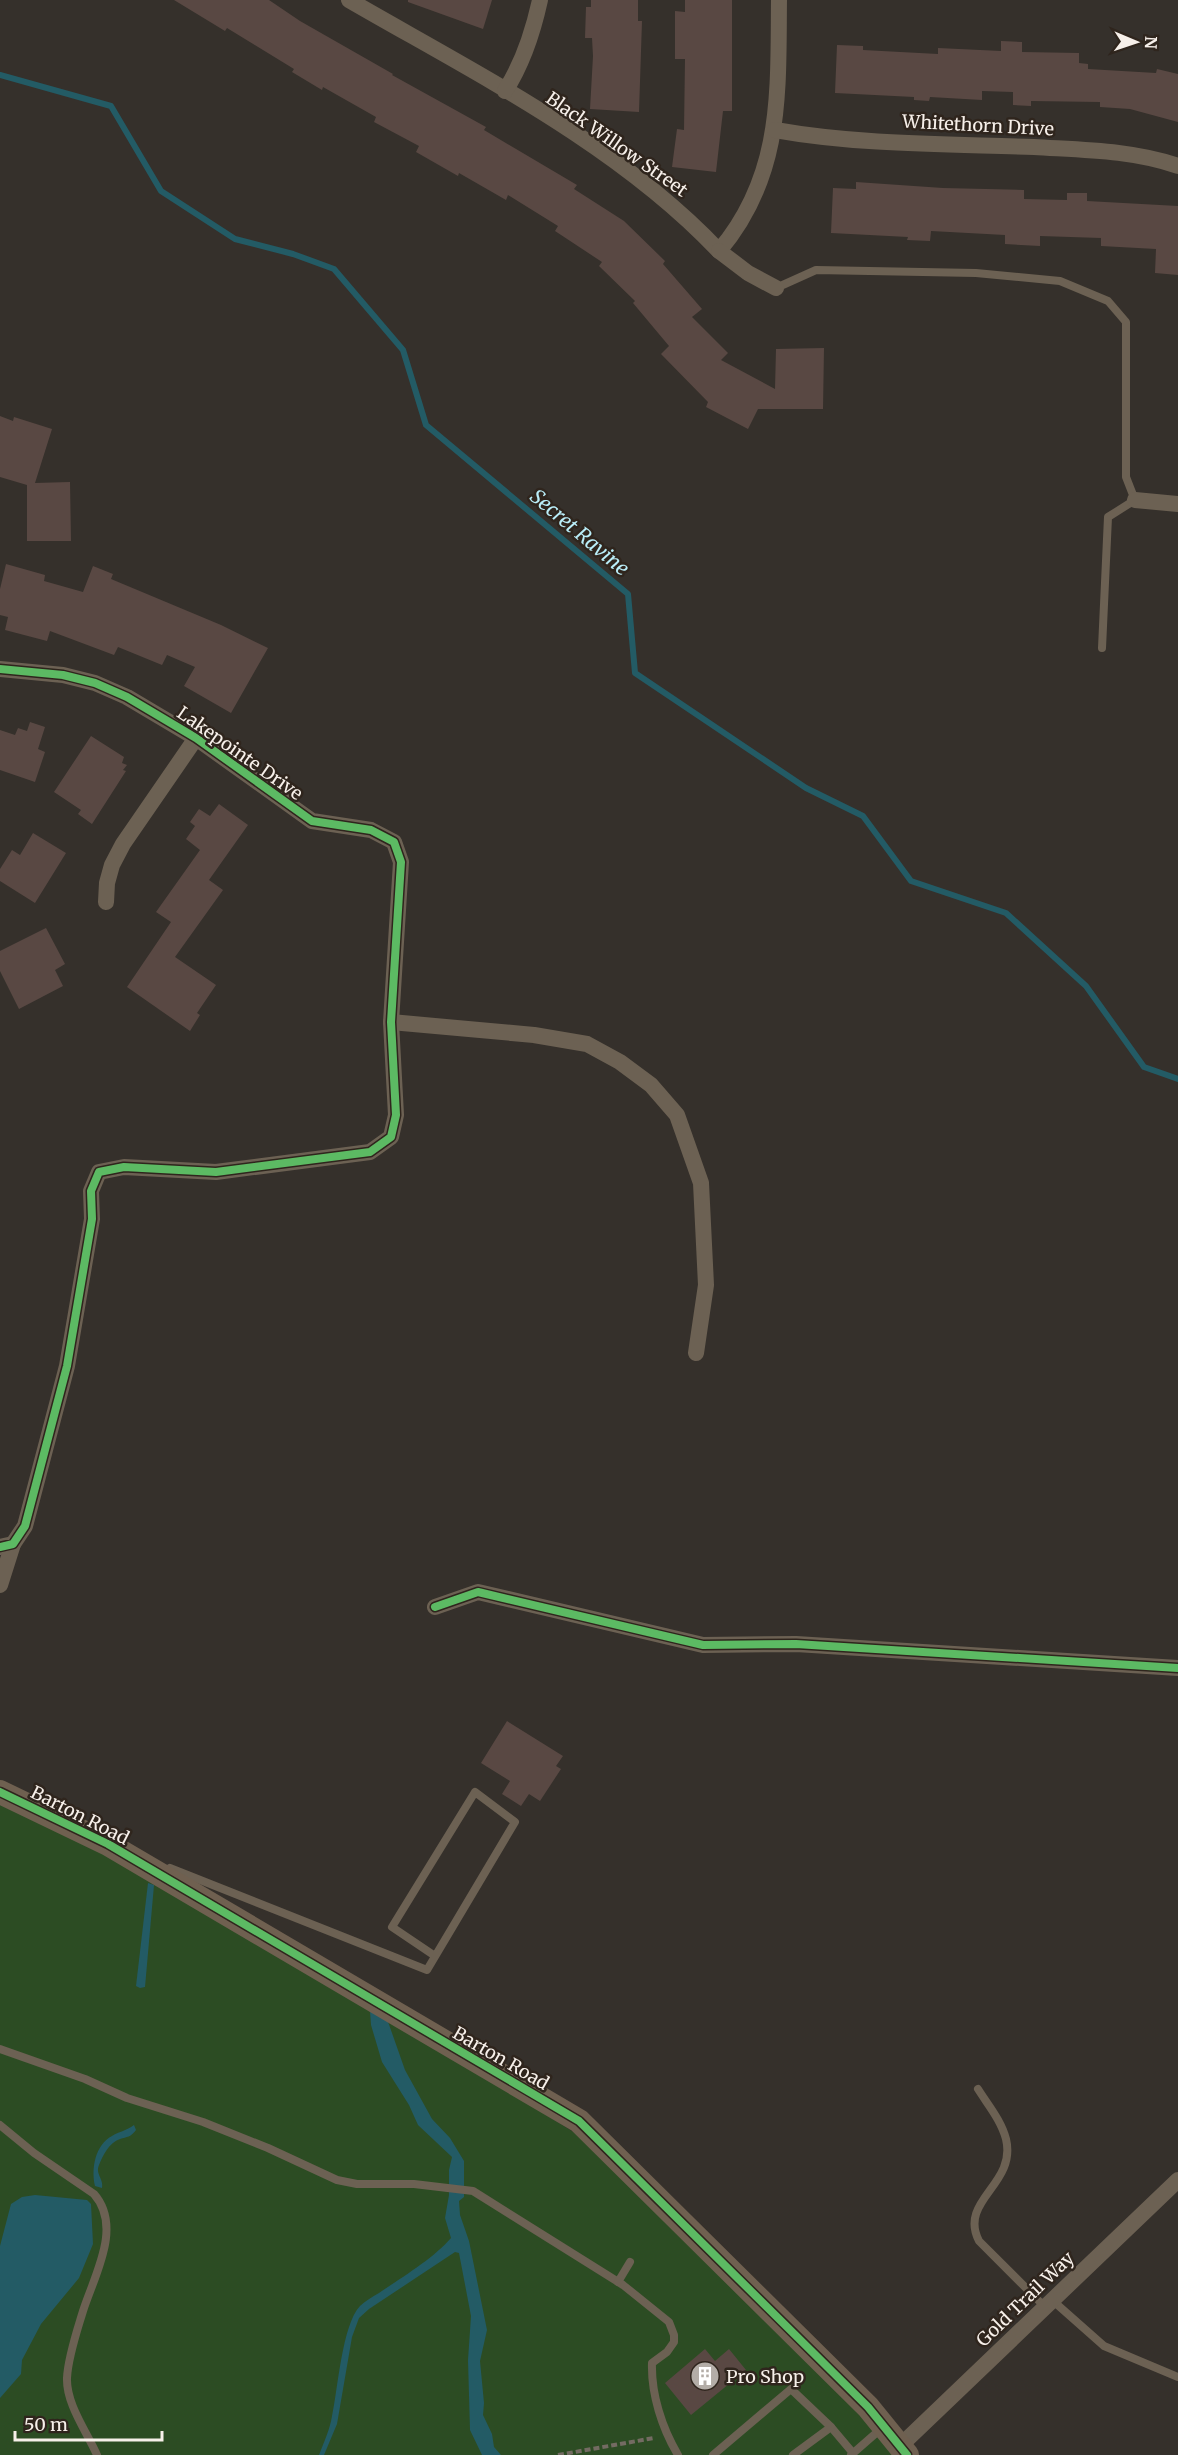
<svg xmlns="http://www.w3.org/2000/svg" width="1178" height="2455" font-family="Merriweather,serif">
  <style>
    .green { fill: #2c4c23 }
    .water { fill: #235b65 }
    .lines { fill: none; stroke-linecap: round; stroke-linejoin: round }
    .stream { stroke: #235b65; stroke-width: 6 }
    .building { fill: #594843 }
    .path { stroke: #736b62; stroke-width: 4; stroke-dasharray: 6 3; stroke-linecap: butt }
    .lane { stroke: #6c6153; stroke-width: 8 }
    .street { stroke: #6c6153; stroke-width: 16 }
    .secondary { stroke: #6f6050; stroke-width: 24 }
    .cycleway-casing { stroke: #2f251d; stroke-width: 11 }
    .cycleway { stroke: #5cba63; stroke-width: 8 }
    .labels { text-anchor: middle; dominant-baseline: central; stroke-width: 5; stroke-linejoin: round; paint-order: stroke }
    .street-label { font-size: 18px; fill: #f7f0ea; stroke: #2f251d }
    .poi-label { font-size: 18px; fill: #f7f0ea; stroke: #2f251d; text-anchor: start }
    .water-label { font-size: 20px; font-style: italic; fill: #baeef9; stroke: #2f251d }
  </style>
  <rect width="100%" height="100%" fill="#35302b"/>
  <!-- green -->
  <polygon class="green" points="0,1800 102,1849 342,1987 583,2138 900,2455 0,2455"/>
  <!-- water -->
  <g class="water">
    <polygon points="148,1883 154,1885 145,1987 140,1988 136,1986"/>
    <path d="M370,2011L386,2016L405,2070L432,2119L450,2138L464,2161V2197L459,2201L460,2215L469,2241L487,2330L480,2361L484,2403L483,2415L492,2434L494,2447L501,2455H482L470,2430L468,2360L471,2316L459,2253L455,2252L369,2309L359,2318L352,2337L337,2424L324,2455H319C324,2442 330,2429 332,2416C338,2389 342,2325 360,2306C365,2301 372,2297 379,2293C401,2278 434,2258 451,2238L445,2218L449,2195V2170L452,2157L418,2125L409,2105L382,2062L371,2025Z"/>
    <path d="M134,2125L136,2130C131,2137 127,2137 120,2139C109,2143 103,2155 99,2165C95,2174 104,2179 102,2188L95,2186C91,2169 95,2145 112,2136C120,2131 126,2131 134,2125Z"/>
    <polygon points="35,2195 87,2200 91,2204 93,2244 79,2278 41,2324 22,2360 21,2374 0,2398 0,2246 11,2204 22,2197"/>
  </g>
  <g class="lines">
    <!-- stream -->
    <polyline class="stream" points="0,75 111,106 161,191 235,239 293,254 334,269 403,350 426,425 628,594 635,673 806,788 863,816 911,881 1006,913 1086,986 1144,1067 1178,1079"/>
  </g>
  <!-- building -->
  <g class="building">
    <polygon points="174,0 269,0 300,21 393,74 392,75 486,127 484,130 577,185 574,189 624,221 665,261 663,264 702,309 692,317 728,353 721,360 775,389 776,349 824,348 823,409 758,409 748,429 706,407 708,402 661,354 669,346 633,303 635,301 599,266 602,262 555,231 558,226 508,195 506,200 459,173 458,176 416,152 419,146 374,122 376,117 323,87 322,90 292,72 294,69 227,28 225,31"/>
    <polygon points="408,0 492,0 483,29 408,2"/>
    <polygon points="591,0 638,0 638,21 642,21 639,112 590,109 593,56 592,38 585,38 586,7 591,7"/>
    <polygon points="685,0 732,0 732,111 723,111 716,172 672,167 677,129 684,130 685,59 675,59 675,11 685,12"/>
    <polygon points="1001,41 1022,42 1022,52 1079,53 1079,63 1088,64 1088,69 1156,73 1157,69 1178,74 1178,122 1130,109 1100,107 1100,102 1031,101 1031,106 1013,105 1013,92 982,91 982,100 930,97 929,101 914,100 914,97 835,93 837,45 863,46 863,50 938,54 938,48 1001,51"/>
    <polygon points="856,182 943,188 1024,190 1024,199 1067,200 1067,193 1087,193 1087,201 1178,206 1178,275 1155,273 1156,249 1101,246 1101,238 1040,236 1040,246 1005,244 1005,235 931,231 930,241 907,240 908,237 831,233 833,188 856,189"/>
    <polygon points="0,416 13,421 14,417 52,429 35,483 70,482 71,541 27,541 27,485 0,477"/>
    <polygon points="6,564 45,575 44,581 83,592 93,566 113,574 111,579 221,625 268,648 231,713 184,686 195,667 167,655 162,665 118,647 114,655 50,631 47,641 5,630 8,617 0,615 0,589"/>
    <polygon points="30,722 45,727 38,749 45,752 35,782 0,770 0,730 15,735 18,728 27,731"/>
    <polygon points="91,736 124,757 122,763 127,765 123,770 126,771 92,824 78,814 81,810 54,792"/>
    <polygon points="219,804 248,825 209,880 223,890 175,957 216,985 197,1013 200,1015 190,1031 127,987 171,922 156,912 200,850 186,839 195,826 190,822 199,809 210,816"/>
    <polygon points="33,833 66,853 35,903 0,881 0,869 12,850 20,855"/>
    <polygon points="46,928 65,964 55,970 63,986 19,1009 0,971 0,951"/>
    <polygon points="507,1721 563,1756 556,1766 561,1769 540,1801 529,1794 521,1806 502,1794 510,1781 481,1763"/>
    <polygon points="705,2349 715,2361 729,2349 746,2370 691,2415 665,2383"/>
  </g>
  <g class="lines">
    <!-- path -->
    <polyline class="path" points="558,2455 654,2438"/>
    <!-- lane -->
    <g class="lane">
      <polyline points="776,288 816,270 976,273 1060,281 1108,301 1126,322 1126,477 1135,500 1108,517 1102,648"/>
      <polyline points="170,1868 427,1970 515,1822 475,1792 392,1927 435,1956"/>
      <path d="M0,2049L85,2079L127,2098L203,2122L268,2148L337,2180L357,2184H414L473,2191L623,2285L669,2322L674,2335V2342L667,2352L652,2363C651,2394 662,2428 678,2455"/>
      <path d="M978,2089C988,2105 1001,2120 1006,2139C1017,2185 958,2200 979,2241L1045,2307"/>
      <path d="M0,2125L34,2153L94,2194C123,2227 94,2276 83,2311C77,2331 68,2357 67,2378C66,2404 87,2432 97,2455"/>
      <polyline points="618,2282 630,2262"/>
      <polyline points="1052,2300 1104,2346 1178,2377"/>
      <polyline points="831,2427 853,2453"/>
      <polyline points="713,2455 791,2389 831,2427 793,2455"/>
      <polyline points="851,2455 883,2427"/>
    </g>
    <!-- street -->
    <g class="street">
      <path d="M349,0C475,73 618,144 719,251C783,175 778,93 779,0"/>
      <path d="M505,91C523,63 533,32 540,0"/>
      <path d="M775,130C859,145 948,144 1034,147C1082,150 1132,150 1178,166"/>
      <polyline points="719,251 748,273 776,288"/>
      <polyline points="1135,500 1178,504"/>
      <polyline points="0,669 63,675 95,683 127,697 196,738 312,821 371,830 394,842 401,862 391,1022 396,1115 391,1137 370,1152 216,1172 124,1167 99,1172 91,1191 92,1219 67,1366 25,1526 13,1544 0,1547"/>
      <polyline points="106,902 107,883 112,865 123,844 196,738"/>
      <polyline points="391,1022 534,1035 587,1044 620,1062 651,1085 677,1115 701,1183 706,1285 696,1353"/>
      <polyline points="0,1585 13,1544"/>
      <polyline points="435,1607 478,1592 703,1645 796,1644 1178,1668"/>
      <polyline points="899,2447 1178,2180"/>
    </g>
    <!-- secondary -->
    <polyline class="secondary" points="0,1792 108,1844 579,2121 868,2407 907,2455"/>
    <!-- cycleway casing -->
    <g class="cycleway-casing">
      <g id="cycleway">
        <polyline points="0,669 63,675 95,683 127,697 196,738 312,821 371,830 394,842 401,862 391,1022 396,1115 391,1137 370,1152 216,1172 124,1167 99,1172 91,1191 92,1219 67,1366 25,1526 13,1544 0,1547"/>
        <polyline points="435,1607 478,1592 703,1645 796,1644 1178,1668"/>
        <polyline points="0,1792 108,1844 579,2121 868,2407 907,2455"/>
      </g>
    </g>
    <!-- cycleway -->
    <use href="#cycleway" class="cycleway"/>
  </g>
  <!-- icons -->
  <defs>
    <g id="building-disc" transform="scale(1.5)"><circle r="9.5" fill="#b3ada7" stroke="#2f251d"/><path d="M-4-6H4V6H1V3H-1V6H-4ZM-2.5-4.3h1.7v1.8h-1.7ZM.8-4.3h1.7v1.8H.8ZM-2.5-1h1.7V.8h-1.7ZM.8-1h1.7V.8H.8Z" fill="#fff"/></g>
  </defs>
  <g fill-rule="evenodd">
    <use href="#building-disc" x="705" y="2376"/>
  </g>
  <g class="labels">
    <!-- street labels -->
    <g class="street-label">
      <text transform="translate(978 125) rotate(3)">Whitethorn Drive</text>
      <text transform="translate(617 144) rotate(35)">Black Willow Street</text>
      <text transform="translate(240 753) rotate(35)">Lakepointe Drive</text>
      <text transform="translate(80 1815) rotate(27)">Barton Road</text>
      <text transform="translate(501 2058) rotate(30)">Barton Road</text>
      <text transform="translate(1025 2299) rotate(-44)">Gold Trail Way</text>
    </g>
    <!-- poi labels -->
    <g class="poi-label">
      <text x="726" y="2376">Pro Shop</text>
    </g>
    <!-- water labels -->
    <g class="water-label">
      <text transform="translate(580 532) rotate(40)">Secret Ravine</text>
    </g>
  </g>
  <!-- north arrow -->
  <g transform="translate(1136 42) rotate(92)" stroke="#2f251d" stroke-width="4.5" paint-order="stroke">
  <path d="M0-4.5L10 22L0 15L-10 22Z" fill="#f7f0ea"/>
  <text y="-9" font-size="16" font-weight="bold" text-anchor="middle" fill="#f7f0ea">N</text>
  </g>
  <!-- scale -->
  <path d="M15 2431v9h147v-9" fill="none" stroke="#f7f0ea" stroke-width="3"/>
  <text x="24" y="2431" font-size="18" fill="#f7f0ea" stroke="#2f251d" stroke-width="4.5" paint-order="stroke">50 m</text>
</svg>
